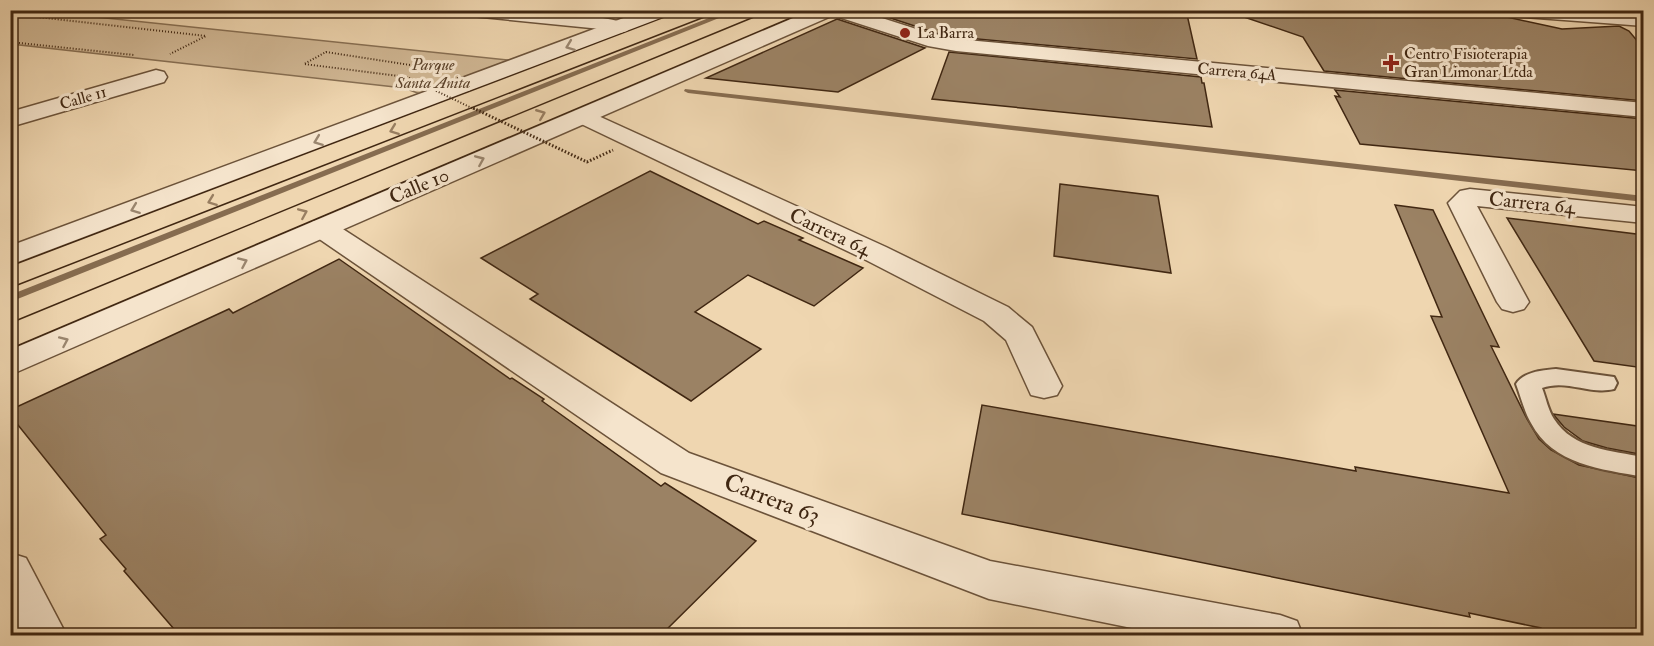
<svg xmlns="http://www.w3.org/2000/svg" width="1654" height="646" font-family="'IM FELL Double Pica',serif">
  <style>
    .green { fill: #d1b895; stroke: #887054; stroke-width: 1.5 }
    .lines { fill: none; stroke-linecap: round; stroke-linejoin: round }
    .stream { fill: #866c50; fill-rule: evenodd }
    .building { fill: #9b8264; stroke: #402712; stroke-width: 1.5 }
    .service-casing { stroke: #6c533a; stroke-width: 4 }
    .minor-casing { stroke: #6c533a; stroke-width: 3 }
    .tertiary-casing { stroke: #6c533a; stroke-width: 3 }
    .primary-casing { stroke: #402712; stroke-width: 3 }
    .path { stroke: #402712; stroke-width: 2; stroke-dasharray: 1 2; stroke-linecap: butt }
    .service { fill: #f5e4cc; fill-rule: evenodd }
    .minor { fill: #f5e4cc; fill-rule: evenodd }
    .tertiary { fill: #f5e4cc; fill-rule: evenodd }
    .primary { fill: #efd6b0; fill-rule: evenodd }
    .path-bridge-far1 { stroke: #402712; stroke-width: 2; stroke-dasharray: 1 2; stroke-linecap: butt }
    .path-bridge { stroke: #402712; stroke-width: 3; stroke-dasharray: 1.5 2; stroke-linecap: butt }
    .oneway { stroke: #9a866f }
    .oneway2 { stroke: #987e61 }
    .poi-dot { fill: #8f2418; stroke: #f5e4cc; stroke-width: 2 }
    .labels { text-anchor: middle; dominant-baseline: central; stroke-width: 6; stroke-linejoin: round; paint-order: stroke }
    .far-poi-label { font-size: 16px; fill: #402712; stroke: #f5e4cc; text-anchor: start }
    .far-park-label { font-size: 16px; font-style: italic; fill: #5d442c; stroke: #f5e4cc }
    .far-street-label { font-size: 16px; fill: #402712; stroke: #f5e4cc }
    .street-label { font-size: 20px; fill: #402712; stroke: #f5e4cc }
    .near-street-label { font-size: 24px; fill: #402712; stroke: #f5e4cc }
  </style>
  <rect width="100%" height="100%" fill="#efd6b0"/>
  <filter id="stains"><feTurbulence type="fractalNoise" baseFrequency=".00333" numOctaves="4"/><feColorMatrix values="0 0 0 0 .2 0 0 0 0 .09 0 0 0 0 .02 0 0 0 .5 -.17"/></filter>
  <radialGradient id="worn" r=".72"><stop offset=".6" stop-color="#630" stop-opacity="0"/><stop offset="1" stop-color="#630" stop-opacity=".3"/></radialGradient>
  <!-- green -->
  <polygon class="green" points="29,10 526,62 431,98 404,88 11,44 11,11"/>
  <g class="lines">
    <!-- stream -->
    <g class="stream">
      <polygon points="729,10 739,10 10,302 10,295"/>
      <polygon points="685,89 1644,196 1644,202 688,93 684,91"/>
    </g>
  </g>
  <!-- building -->
  <g class="building">
    <polygon points="866,10 1186,10 1197,59 956,37 956,33 950,36 939,34"/>
    <polygon points="1242,10 1402,10 1426,15 1507,17 1562,29 1619,26 1629,31 1644,49 1644,101 1324,71 1303,37 1241,16"/>
    <polygon points="837,19 925,48 838,92 706,78"/>
    <polygon points="949,52 1201,77 1202,83 1204,83 1212,127 932,99"/>
    <polygon points="1335,90 1644,119 1644,171 1360,144 1335,96 1340,97"/>
    <polygon points="650,171 758,224 764,221 803,238 799,240 863,268 814,306 748,275 695,312 761,349 691,401 530,299 538,294 481,258"/>
    <polygon points="1060,184 1158,196 1171,273 1054,256"/>
    <polygon points="1395,205 1433,210 1499,347 1491,346 1527,419 1539,439 1551,450 1579,465 1644,479 1644,636 1554,636 1543,633 1541,628 1469,613 1470,617 962,514 982,405 1356,471 1355,467 1509,493 1431,316 1442,317"/>
    <polygon points="1507,218 1644,235 1644,368 1594,361"/>
    <polygon points="339,259 510,379 512,378 544,399 542,401 661,486 665,483 756,541 660,636 180,636 124,571 126,569 100,539 106,535 10,415 10,410 229,309 233,313"/>
    <polygon points="1553,414 1644,427 1644,455 1607,448 1583,441 1564,427"/>
  </g>
  <g class="lines">
    <!-- service casing -->
    <g class="service-casing">
      <path id="service" d="M1556,369L1614,377L1617,383L1614,389C1590,395 1566,379 1542,388C1546,398 1548,410 1554,419C1573,449 1612,451 1644,457V477C1601,469 1553,465 1531,423C1524,411 1521,397 1516,384C1523,372 1543,370 1556,369Z"/>
    </g>
    <!-- minor casing -->
    <g class="minor-casing">
      <g id="minor">
        <path d="M463,10C518,10 573,10 627,23L630,27L627,31L620,33L601,29L472,16L465,14Z"/>
        <polygon points="827,10 857,10 938,36 956,39 1644,103 1644,117 956,51 928,46 829,14"/>
        <polygon points="1502,10 1594,10 1644,14 1644,26 1511,16 1504,14"/>
        <polygon points="156,70 164,72 167,77 164,82 10,127 10,112"/>
        <polygon points="583,109 886,247 1008,307 1032,327 1062,386 1057,395 1044,398 1031,395 1006,340 984,321 864,259 575,121 571,116 575,111"/>
        <polygon points="1470,189 1644,207 1644,223 1477,206 1529,302 1524,309 1513,312 1502,309 1497,302 1448,203 1460,191"/>
        <polygon points="322,219 332,222 689,453 990,561 1280,615 1297,621 1303,636 1171,636 989,599 661,473 312,234 308,228 312,222"/>
        <polygon points="10,553 26,558 67,636 20,636 10,617"/>
      </g>
    </g>
    <!-- tertiary casing -->
    <g class="tertiary-casing">
      <g id="tertiary">
        <polygon points="645,10 673,10 671,14 10,265 10,246"/>
        <polygon points="812,10 838,10 836,14 10,375 10,350"/>
      </g>
    </g>
    <!-- primary casing -->
    <g class="primary-casing">
      <g id="primary">
        <polygon points="685,10 712,10 710,14 10,287 10,267"/>
        <polygon points="773,10 800,10 798,14 10,348 10,324"/>
      </g>
    </g>
    <!-- path -->
    <g class="path">
      <polyline points="10,14 206,36 170,54"/>
      <polyline points="10,42 134,55"/>
      <polyline points="432,61 441,63 439,64"/>
    </g>
    <!-- service -->
    <use href="#service" class="service"/>
    <!-- minor -->
    <use href="#minor" class="minor"/>
    <!-- tertiary -->
    <use href="#tertiary" class="tertiary"/>
    <!-- primary -->
    <use href="#primary" class="primary"/>
    <!-- path-bridge-far1 -->
    <polyline class="path-bridge-far1" points="432,61 423,67 326,52 304,64 407,77 476,110"/>
    <!-- path-bridge -->
    <polyline class="path-bridge" points="473,108 587,162 613,150"/>
  </g>
  <!-- one-way arrows -->
  <defs><path id="oneway-chevron" d="M-2-3.5L2.5 0L-2 3.5" fill="none" stroke-width="1.6" stroke-linecap="round" stroke-linejoin="round" transform="scale(1.5)"/></defs>
  <g class="oneway">
    <use href="#oneway-chevron" transform="translate(570 46) rotate(159)"/>
    <use href="#oneway-chevron" transform="translate(318 141) rotate(159)"/>
    <use href="#oneway-chevron" transform="translate(480 160) rotate(-23)"/>
    <use href="#oneway-chevron" transform="translate(135 209) rotate(159)"/>
    <use href="#oneway-chevron" transform="translate(243 262) rotate(-24)"/>
    <use href="#oneway-chevron" transform="translate(64 341) rotate(-24)"/>
  </g>
  <g class="oneway2">
    <use href="#oneway-chevron" transform="translate(541 114) rotate(-22)"/>
    <use href="#oneway-chevron" transform="translate(394 130) rotate(159)"/>
    <use href="#oneway-chevron" transform="translate(212 201) rotate(159)"/>
    <use href="#oneway-chevron" transform="translate(303 213) rotate(-23)"/>
  </g>
  <!-- markers -->
  <g class="poi-dot">
    <circle cx="905" cy="33" r="6"/>
    <path d="M1388 54h6v6h6v6h-6v6h-6v-6h-6v-6h6z"/>
  </g>
  <g class="labels">
    <!-- far-poi labels -->
    <g class="far-poi-label">
      <text x="917" y="33">La Barra</text>
      <text x="1404" y="54">Centro Fisioterapia<tspan x="1404" dy="18">Gran Limonar Ltda</tspan></text>
    </g>
    <!-- far-park labels -->
    <g class="far-park-label">
      <text x="433" y="65">Parque<tspan x="433" dy="18">Santa Anita</tspan></text>
    </g>
    <!-- far-street labels -->
    <g class="far-street-label">
      <text transform="translate(1237 72) rotate(5)">Carrera 64A</text>
      <text transform="translate(83 98) rotate(-16)">Calle 11</text>
    </g>
    <!-- street labels -->
    <g class="street-label">
      <text transform="translate(419 186) rotate(-23)">Calle 10</text>
      <text transform="translate(1532 203) rotate(6)">Carrera 64</text>
      <text transform="translate(830 232) rotate(25)">Carrera 64</text>
    </g>
    <!-- near-street labels -->
    <g class="near-street-label">
      <text transform="translate(772 499) rotate(21)">Carrera 63</text>
    </g>
  </g>
  <!-- margin -->
  <rect width="1654" height="646" fill="none" stroke="#efd6b0" stroke-width="36"/>
  <rect x="12" y="12" width="1630" height="622" fill="none" stroke="#402712" stroke-width="3"/>
  <rect x="18" y="18" width="1618" height="610" fill="none" stroke="#402712" stroke-width="1.5"/>
  <rect width="100%" height="100%" filter="url(#stains)"/>
  <rect width="100%" height="100%" fill="url(#worn)"/>
</svg>
